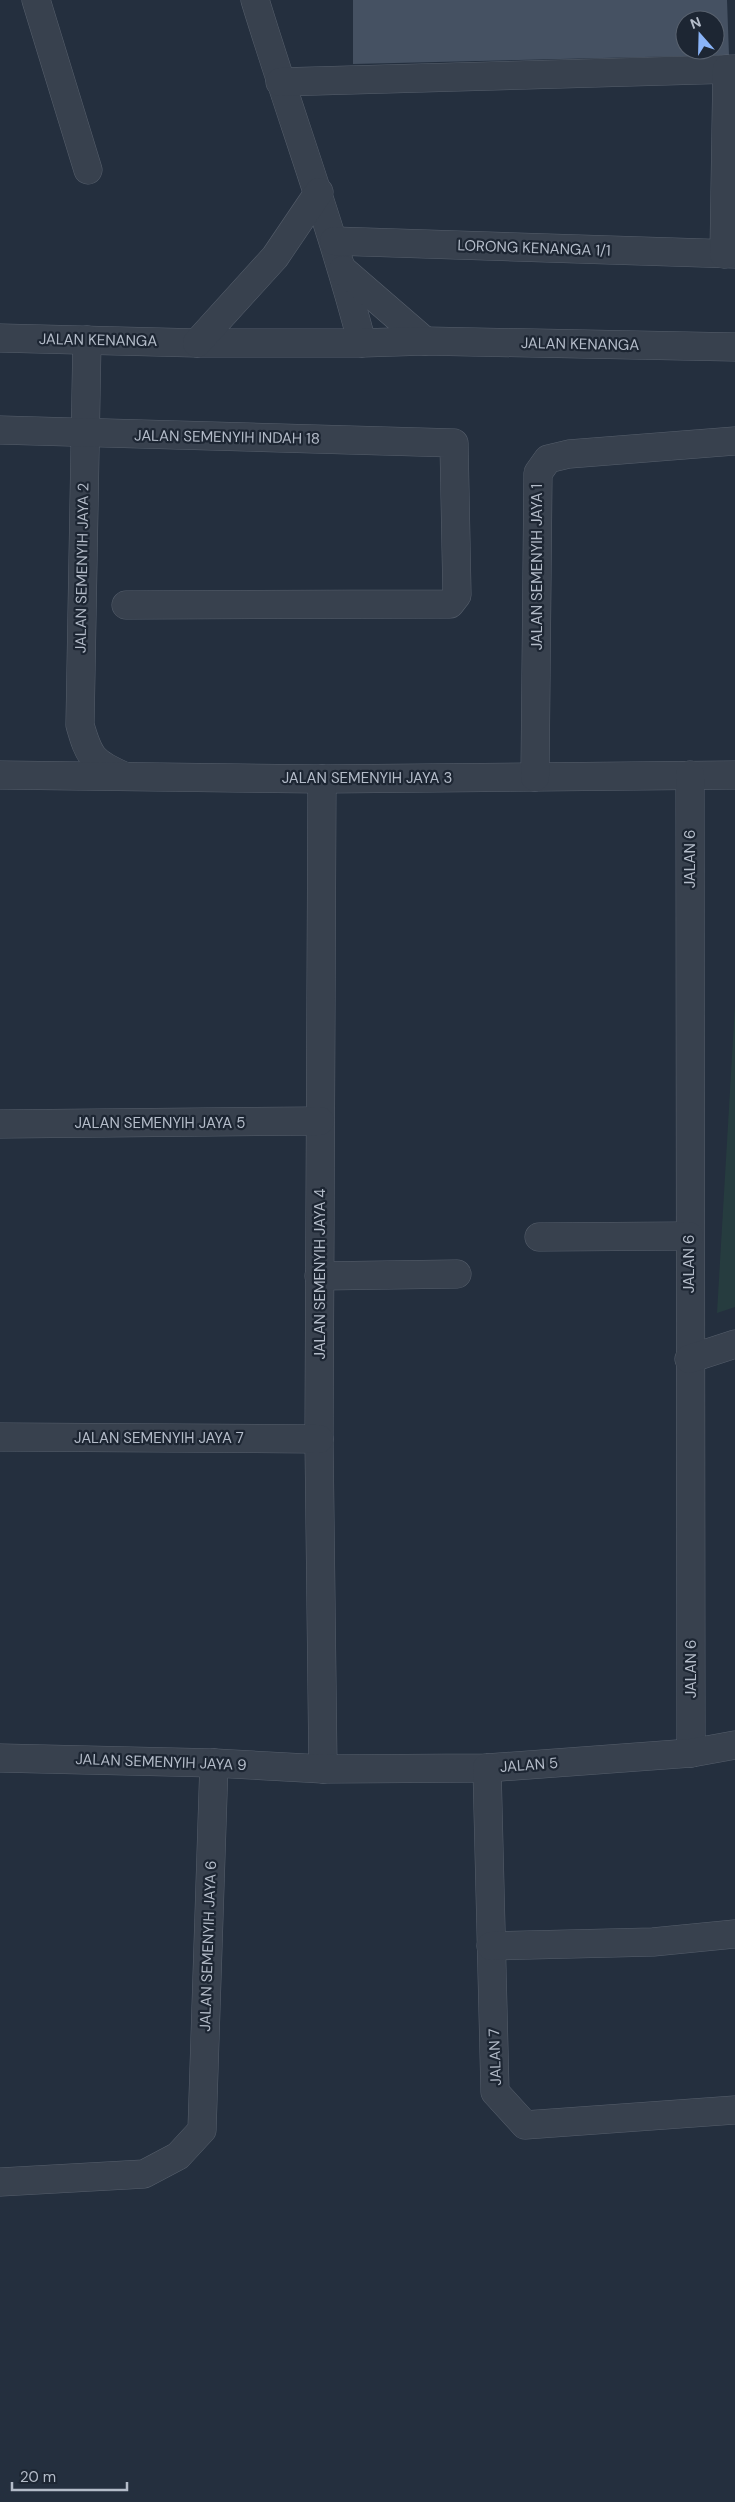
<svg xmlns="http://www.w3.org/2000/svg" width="735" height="2502" font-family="'DM Sans',sans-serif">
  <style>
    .green { fill: #263c3f }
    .building { fill: #455162; fill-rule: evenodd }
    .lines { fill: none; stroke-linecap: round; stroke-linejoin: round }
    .minor-casing { stroke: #565f6c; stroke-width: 29 }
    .minor { stroke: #38414e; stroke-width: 28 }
    .labels { text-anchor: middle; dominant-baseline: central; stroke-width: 4.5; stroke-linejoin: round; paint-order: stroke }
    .street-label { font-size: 15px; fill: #b4bcc9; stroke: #1d2633 }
  </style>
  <rect width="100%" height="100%" fill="#242f3e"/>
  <!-- green -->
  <polygon class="green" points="735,1005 735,1307 717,1313"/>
  <!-- building -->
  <path class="building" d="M353,0H727L729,55L353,64ZM685,20H715V50H685Z"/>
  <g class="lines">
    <!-- minor casing -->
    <g class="minor-casing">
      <g id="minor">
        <polyline points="36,0 88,170"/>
        <path d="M255,0C290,115 332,227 362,343"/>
        <polyline points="280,82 735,69"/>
        <polyline points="334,241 735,254"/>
        <polyline points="724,254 727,69"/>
        <polyline points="343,270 425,341"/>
        <polyline points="0,338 197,343 362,343 425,341 735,347"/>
        <path d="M87,340L80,725C89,757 93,763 124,776"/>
        <polyline points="197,343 275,257 319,192"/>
        <polyline points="0,430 454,443 457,595 450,604 126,605"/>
        <polyline points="0,775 322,779 735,775"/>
        <polyline points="690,775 691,1753"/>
        <polyline points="535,777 538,473 548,459 569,454 735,441"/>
        <polyline points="322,779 319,1439 323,1769"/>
        <polyline points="0,1124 320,1121"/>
        <polyline points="539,1237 689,1236"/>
        <polyline points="319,1276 457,1274"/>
        <polyline points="689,1359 735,1344"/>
        <polyline points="0,1437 319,1439"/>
        <polyline points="0,1758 214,1763 323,1769 487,1768 691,1753 735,1745"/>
        <polyline points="487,1768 495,2092 525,2125 735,2110"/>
        <polyline points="491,1946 653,1942 735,1934"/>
        <polyline points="0,2182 144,2174 178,2156 202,2130 214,1763"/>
      </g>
    </g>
    <!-- minor -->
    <use href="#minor" class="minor"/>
  </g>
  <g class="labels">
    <!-- street labels -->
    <g class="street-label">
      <text transform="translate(534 248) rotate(2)">LORONG KENANGA 1/1</text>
      <text transform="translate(98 340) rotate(1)">JALAN KENANGA</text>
      <text transform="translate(580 344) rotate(1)">JALAN KENANGA</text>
      <text transform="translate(227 437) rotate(1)">JALAN SEMENYIH INDAH 18</text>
      <text transform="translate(537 567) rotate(-90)">JALAN SEMENYIH JAYA 1</text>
      <text transform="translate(82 568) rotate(-89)">JALAN SEMENYIH JAYA 2</text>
      <text x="367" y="778">JALAN SEMENYIH JAYA 3</text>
      <text transform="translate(690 859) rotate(-90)">JALAN 6</text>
      <text x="160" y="1123">JALAN SEMENYIH JAYA 5</text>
      <text transform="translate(689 1264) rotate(-90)">JALAN 6</text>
      <text transform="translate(320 1274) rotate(-90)">JALAN SEMENYIH JAYA 4</text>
      <text x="159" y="1438">JALAN SEMENYIH JAYA 7</text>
      <text transform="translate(691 1669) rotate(-90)">JALAN 6</text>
      <text transform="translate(161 1762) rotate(2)">JALAN SEMENYIH JAYA 9</text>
      <text transform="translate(529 1765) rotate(-4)">JALAN 5</text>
      <text transform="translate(208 1946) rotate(-88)">JALAN SEMENYIH JAYA 6</text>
      <text transform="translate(495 2057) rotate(-92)">JALAN 7</text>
    </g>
  </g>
  <!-- north arrow -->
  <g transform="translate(700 35) rotate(340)"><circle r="24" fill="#1d2633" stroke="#59626f"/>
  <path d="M0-4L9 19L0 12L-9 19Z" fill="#8ab4f8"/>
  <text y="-8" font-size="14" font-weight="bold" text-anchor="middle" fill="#b4bcc9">N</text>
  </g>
  <!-- scale -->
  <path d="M12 2482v8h115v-8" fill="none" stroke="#b4bcc9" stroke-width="2.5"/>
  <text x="20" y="2482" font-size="15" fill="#b4bcc9" stroke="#1d2633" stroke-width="4" paint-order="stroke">20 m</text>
</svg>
